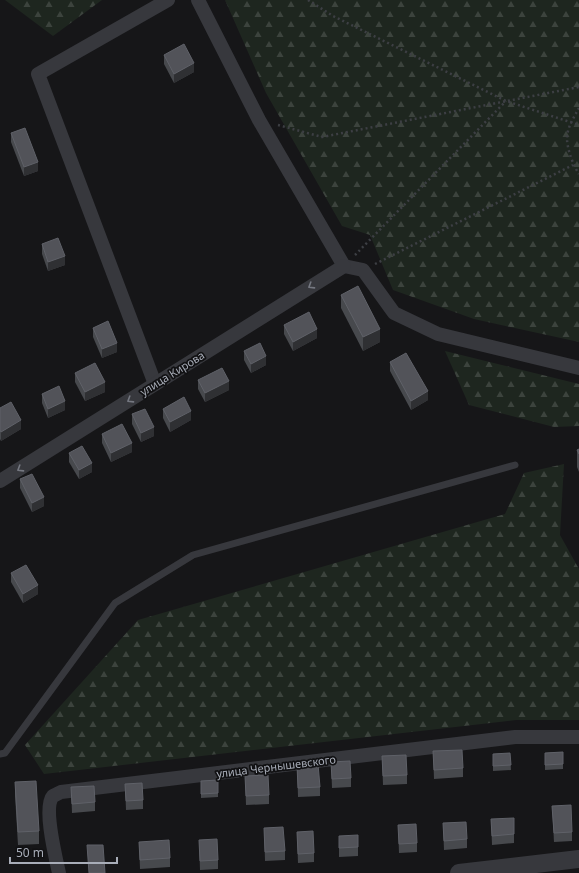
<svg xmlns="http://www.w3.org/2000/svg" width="579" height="873" font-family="'Noto Sans',sans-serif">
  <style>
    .forest { fill: url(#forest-firs) }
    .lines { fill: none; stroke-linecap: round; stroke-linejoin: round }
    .path { stroke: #3d3f44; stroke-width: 2.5; stroke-dasharray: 2 3; stroke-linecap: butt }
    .service { stroke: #37383d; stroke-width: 7 }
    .minor { stroke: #37383d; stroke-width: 14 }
    .tertiary { stroke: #37383d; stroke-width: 18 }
    .wall { fill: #47494d }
    .shaded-wall { fill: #2f3033 }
    .building { fill: #525359; stroke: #5f6168 }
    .oneway { stroke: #757881 }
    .labels { text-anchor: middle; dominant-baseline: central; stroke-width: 3.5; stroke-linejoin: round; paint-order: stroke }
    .street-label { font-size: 11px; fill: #a8adb8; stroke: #111113 }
  </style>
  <defs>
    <pattern id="forest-firs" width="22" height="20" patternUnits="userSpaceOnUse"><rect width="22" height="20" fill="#1e261f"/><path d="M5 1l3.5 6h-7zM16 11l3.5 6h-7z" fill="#3c433d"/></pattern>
  </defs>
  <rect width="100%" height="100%" fill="#161618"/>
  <!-- forest -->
  <g class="forest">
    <polygon points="5,0 102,0 53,36"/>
    <polygon points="225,0 579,0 579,342 474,319 393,290 370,235 342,226 266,93"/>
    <polygon points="445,351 579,384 579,426 554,427 469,405"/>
    <polygon points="564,464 560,535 579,569 579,720 516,720 44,774 25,745 138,620 505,514 524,473"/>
  </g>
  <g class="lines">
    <!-- path -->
    <g class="path">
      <polyline points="308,0 333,16 506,101 579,125"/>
      <path d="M579,108C574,117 567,128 567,138C567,149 573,165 579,174"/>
      <polyline points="278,125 322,137 579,87"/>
      <polyline points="355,255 506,101"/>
      <polyline points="375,264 573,165"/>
    </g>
    <!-- service -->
    <polyline class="service" points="0,754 5,753 115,603 193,555 515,465"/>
    <!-- minor -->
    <g class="minor">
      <polyline points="198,0 259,120 344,266 363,270 394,313 438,334 579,368"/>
      <polyline points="155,384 38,74 168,0"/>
      <polyline points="0,481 344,266"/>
      <path d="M59,873C56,859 43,807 53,796C55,795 59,793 61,792L515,737H579"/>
    </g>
    <!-- tertiary -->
    <polyline class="tertiary" points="459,873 579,859"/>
  </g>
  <!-- wall -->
  <g class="wall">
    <polygon points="164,55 194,72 174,83 164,64"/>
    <polygon points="11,133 38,171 24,176 11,142"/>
    <polygon points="42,244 65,265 48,271 42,254"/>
    <polygon points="341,295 380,342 363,351 341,308"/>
    <polygon points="284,325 317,338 293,351 284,334"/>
    <polygon points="93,328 117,352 102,358 93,337"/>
    <polygon points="244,351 266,365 251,373 244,360"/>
    <polygon points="390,362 428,400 411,410 390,371"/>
    <polygon points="75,373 105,392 85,401 75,382"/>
    <polygon points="198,380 229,390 205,402 198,389"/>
    <polygon points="42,394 65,410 48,418 42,403"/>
    <polygon points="0,408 21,429 1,441 0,439"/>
    <polygon points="163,409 191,420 170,432 163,418"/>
    <polygon points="132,414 154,436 141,442 132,424"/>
    <polygon points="102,434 132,452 111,462 102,443"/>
    <polygon points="579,449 579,472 577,467 577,450"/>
    <polygon points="69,453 92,472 79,479 69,462"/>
    <polygon points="20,479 44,506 32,512 20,488"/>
    <polygon points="11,573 38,594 23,603 11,582"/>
    <polygon points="433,751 463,768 463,777 434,779"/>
    <polygon points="563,752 563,769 545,770 545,753"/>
    <polygon points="510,753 511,770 493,771 493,754"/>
    <polygon points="382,756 407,775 407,784 383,785"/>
    <polygon points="331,762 351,778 351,787 332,788"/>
    <polygon points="297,765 320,787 320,796 298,797"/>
    <polygon points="245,776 269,795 269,804 246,805"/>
    <polygon points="218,780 218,797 201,798 201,781"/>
    <polygon points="15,782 39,831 39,844 18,845 15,795"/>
    <polygon points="125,784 143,800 143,809 126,810"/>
    <polygon points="71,787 95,802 95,811 72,813"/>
    <polygon points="552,806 572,832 572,841 554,842"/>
    <polygon points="491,819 514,834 514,843 492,845"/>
    <polygon points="443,823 467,839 467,848 444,850"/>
    <polygon points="398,825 417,843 417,852 399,853"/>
    <polygon points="264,828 285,851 285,860 265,861"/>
    <polygon points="297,832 314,853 314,862 298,863"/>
    <polygon points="339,836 358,847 358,856 339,857"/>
    <polygon points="199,840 218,860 218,869 200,870"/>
    <polygon points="139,842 170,858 170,867 140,869"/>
  </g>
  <!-- shaded-wall -->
  <g class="shaded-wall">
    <polygon points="194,63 194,72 174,83 174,74"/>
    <polygon points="38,162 38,171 24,176 24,167"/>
    <polygon points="65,256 65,265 48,271 48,262"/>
    <polygon points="317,329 317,338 293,351 293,342"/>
    <polygon points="380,329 380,342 363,351 363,337"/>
    <polygon points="117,343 117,352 102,358 102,349"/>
    <polygon points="266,356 266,365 251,373 251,364"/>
    <polygon points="229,381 229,390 205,402 205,393"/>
    <polygon points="105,382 105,392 85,401 85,392"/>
    <polygon points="428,391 428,400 411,410 411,401"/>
    <polygon points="65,401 65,410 48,418 48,409"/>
    <polygon points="191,411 191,420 170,432 170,422"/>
    <polygon points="21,420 21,429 1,441 1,432"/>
    <polygon points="154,427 154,436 141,442 141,433"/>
    <polygon points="132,443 132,452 111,462 111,453"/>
    <polygon points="92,463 92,472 79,479 79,470"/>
    <polygon points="44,497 44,506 32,512 32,503"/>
    <polygon points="38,585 38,594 23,603 23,594"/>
  </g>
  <!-- building -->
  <g class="building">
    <polygon points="184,44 194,63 174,74 164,55"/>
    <polygon points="25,128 38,162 24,167 11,133"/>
    <polygon points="58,238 65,256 48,262 42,244"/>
    <polygon points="358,286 380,329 363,337 341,295"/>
    <polygon points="309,312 317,329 293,342 284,325"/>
    <polygon points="108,321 117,343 102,349 93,328"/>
    <polygon points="260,343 266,356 251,364 244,351"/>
    <polygon points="406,353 428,391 411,401 390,362"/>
    <polygon points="95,363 105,382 85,392 75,373"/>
    <polygon points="222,368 229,381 205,393 198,380"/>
    <polygon points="59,386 65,401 48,409 42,394"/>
    <polygon points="184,397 191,411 170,422 163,409"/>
    <polygon points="11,402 21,420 1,432 0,430 0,408"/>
    <polygon points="145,409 154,427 141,433 132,414"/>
    <polygon points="122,424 132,443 111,453 102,434"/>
    <polygon points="82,446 92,463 79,470 69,453"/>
    <polygon points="579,449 579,454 577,450"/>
    <polygon points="32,474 44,497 32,503 20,479"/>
    <polygon points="26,565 38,585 23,594 11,573"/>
    <polygon points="462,750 463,768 434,770 433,751"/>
    <polygon points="563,752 563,764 545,765 545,753"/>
    <polygon points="510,753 511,765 493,766 493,754"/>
    <polygon points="406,755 407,775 383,776 382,756"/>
    <polygon points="350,761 351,778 332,779 331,762"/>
    <polygon points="318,764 320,787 298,788 297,765"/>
    <polygon points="268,775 269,795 246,796 245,776"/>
    <polygon points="218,780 218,793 201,794 201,781"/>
    <polygon points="36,781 39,831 18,832 15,782"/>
    <polygon points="142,783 143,800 126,801 125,784"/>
    <polygon points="94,786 95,802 72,804 71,787"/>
    <polygon points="571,805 572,832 554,833 552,806"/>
    <polygon points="514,818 514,834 492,836 491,819"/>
    <polygon points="466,822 467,839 444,841 443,823"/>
    <polygon points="416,824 417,843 399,844 398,825"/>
    <polygon points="283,827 285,851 265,852 264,828"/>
    <polygon points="313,831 314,853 298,854 297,832"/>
    <polygon points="358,835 358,847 339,848 339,836"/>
    <polygon points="217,839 218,860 200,861 199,840"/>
    <polygon points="169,840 170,858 140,860 139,842"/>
    <polygon points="87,845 103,845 105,873 89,873"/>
  </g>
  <!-- one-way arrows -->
  <defs><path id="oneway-chevron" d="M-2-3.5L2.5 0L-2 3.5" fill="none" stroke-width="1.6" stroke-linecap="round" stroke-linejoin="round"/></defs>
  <g class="oneway">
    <use href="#oneway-chevron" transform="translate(311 286) rotate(148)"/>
    <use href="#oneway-chevron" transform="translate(130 400) rotate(148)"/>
    <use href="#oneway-chevron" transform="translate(20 469) rotate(148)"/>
  </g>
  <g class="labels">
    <!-- street labels -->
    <g class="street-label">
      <text transform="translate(172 373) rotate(-32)">улица Кирова</text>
      <text transform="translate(276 766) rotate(-7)">улица Чернышевского</text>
    </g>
  </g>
  <!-- scale -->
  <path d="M10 857v6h107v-6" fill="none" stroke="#a8adb8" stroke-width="2"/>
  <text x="16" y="857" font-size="12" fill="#a8adb8" stroke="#111113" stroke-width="3" paint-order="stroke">50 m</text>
</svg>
